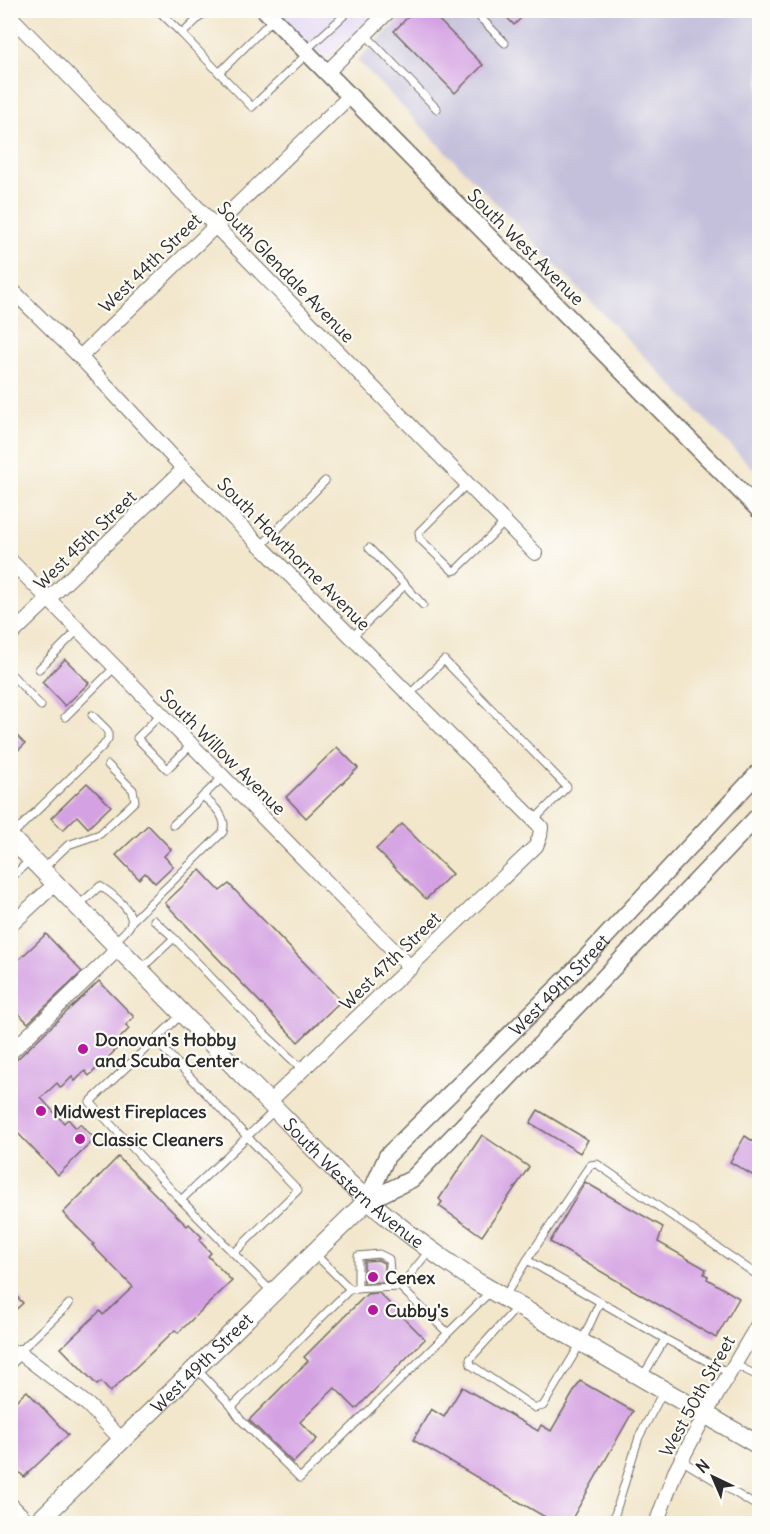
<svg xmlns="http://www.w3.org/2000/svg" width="770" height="1534" font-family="Delius,sans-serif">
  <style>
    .built { fill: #e0d4f4 }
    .industrial { fill: #c4c0db }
    .building { fill: #d4a2e3 }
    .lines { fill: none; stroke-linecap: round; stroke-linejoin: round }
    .service-casing { stroke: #716c63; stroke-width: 9 }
    .minor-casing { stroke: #716c63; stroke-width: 16 }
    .tertiary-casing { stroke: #716c63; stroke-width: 19 }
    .secondary-casing { stroke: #716c63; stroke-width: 20 }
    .service { stroke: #fff; stroke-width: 7 }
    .minor { stroke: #fff; stroke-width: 14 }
    .tertiary { stroke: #fff; stroke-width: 16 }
    .secondary { stroke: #fff; stroke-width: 18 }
    .poi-dot { fill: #b5179e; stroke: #fdfcf7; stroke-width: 2 }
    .labels { text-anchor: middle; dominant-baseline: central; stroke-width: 4.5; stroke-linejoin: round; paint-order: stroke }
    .street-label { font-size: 18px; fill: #2b2b2b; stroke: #fdfcf7 }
    .poi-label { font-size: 18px; font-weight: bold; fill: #2b2b2b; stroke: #fdfcf7; text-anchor: start }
  </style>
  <rect width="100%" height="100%" fill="#fdfcf7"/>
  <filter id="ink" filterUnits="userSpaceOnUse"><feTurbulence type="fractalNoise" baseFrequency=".0167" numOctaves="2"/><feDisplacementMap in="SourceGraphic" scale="12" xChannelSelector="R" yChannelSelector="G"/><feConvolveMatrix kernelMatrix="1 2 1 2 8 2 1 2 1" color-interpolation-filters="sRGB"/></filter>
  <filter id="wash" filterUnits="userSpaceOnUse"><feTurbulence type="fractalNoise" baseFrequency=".008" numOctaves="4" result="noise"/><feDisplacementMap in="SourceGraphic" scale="24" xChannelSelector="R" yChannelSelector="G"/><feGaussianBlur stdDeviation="1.35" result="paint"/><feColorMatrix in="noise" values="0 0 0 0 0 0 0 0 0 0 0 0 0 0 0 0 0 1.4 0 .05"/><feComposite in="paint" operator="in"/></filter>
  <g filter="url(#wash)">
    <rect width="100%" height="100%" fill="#f2e6cb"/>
    <!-- built -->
    <polygon class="built" points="274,11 378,11 325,62"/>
    <!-- industrial -->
    <polygon class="industrial" points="408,11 759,11 759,475 357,60"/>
    <g id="blocks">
      <!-- building -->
      <g class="building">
        <polygon points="415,10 429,10 483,65 455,93 394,31"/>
        <polygon points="500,10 529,10 514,25"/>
        <polygon points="65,659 89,683 65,706 42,682"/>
        <polygon points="10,729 25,744 10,758"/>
        <polygon points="337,747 358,768 306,818 286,797"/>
        <polygon points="87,783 111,806 88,828 77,816 63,830 51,818"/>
        <polygon points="402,824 452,874 426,899 376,849"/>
        <polygon points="148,825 171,849 164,856 173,866 155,883 145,873 139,879 116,855"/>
        <polygon points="200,870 220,891 229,884 341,1001 298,1042 165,903"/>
        <polygon points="46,934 82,972 28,1023 10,1005 10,968"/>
        <polygon points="99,981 134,1017 126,1025 129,1029 119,1039 123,1043 89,1076 85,1071 75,1081 72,1077 61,1088 57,1083 41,1098 64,1123 68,1119 76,1128 80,1124 95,1139 58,1175 10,1125 10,1066"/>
        <polygon points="538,1110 588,1140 580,1153 530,1123"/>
        <polygon points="482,1135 529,1167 482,1236 439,1206 442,1202 439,1199"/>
        <polygon points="745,1136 759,1145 759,1179 730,1162"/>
        <polygon points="118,1157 187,1226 189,1224 202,1237 199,1240 211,1253 208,1256 232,1281 178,1333 175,1330 110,1392 101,1382 97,1385 61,1348 100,1311 103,1315 133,1287 92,1245 94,1244 63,1213"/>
        <polygon points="585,1182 663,1227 658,1242 706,1269 704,1274 708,1276 707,1279 739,1298 716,1338 550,1242"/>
        <polygon points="378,1260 384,1263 384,1282 364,1283 364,1261"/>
        <polygon points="10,1290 23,1303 10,1315"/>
        <polygon points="379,1293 425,1339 356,1409 335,1388 300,1422 317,1439 293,1463 249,1420 308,1361 304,1357 367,1294"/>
        <polygon points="580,1381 633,1411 569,1524 557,1524 413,1440 431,1409 444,1417 462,1387 538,1431 541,1425 551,1431"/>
        <polygon points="27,1391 68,1435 24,1477 10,1463 10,1406"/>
      </g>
    </g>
  </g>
  <g filter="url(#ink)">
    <use href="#blocks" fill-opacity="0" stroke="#716c63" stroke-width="1.5"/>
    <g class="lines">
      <!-- service casing -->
      <g class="service-casing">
        <g id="service">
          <polyline points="158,10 182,34"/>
          <polyline points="207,10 182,34 252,107 307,54"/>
          <polyline points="473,10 505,43"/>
          <polyline points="365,34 437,109"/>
          <polyline points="305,51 350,10"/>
          <polyline points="219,73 272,20"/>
          <polyline points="467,484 419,532 420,539 453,571 456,570 505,522"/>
          <polyline points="261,546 325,481"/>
          <polyline points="405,585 423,605"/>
          <polyline points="352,637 405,585 369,548"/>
          <polyline points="39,669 78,630"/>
          <polyline points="10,676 12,675 41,706"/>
          <polyline points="409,695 444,660 567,787 534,820"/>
          <polyline points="161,714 137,738 167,769 191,745"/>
          <polyline points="65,717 115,667"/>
          <polyline points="173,825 203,796"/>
          <polyline points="10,837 103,746 108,739 108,731 92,715"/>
          <polyline points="42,870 68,845 100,834 135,801 133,790 108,765"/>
          <polyline points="10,879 30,860"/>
          <path d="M78,906L100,886C110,892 134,910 131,923C129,930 119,937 114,942"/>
          <path d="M132,921L223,832C228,816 213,806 203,796L223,777"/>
          <polyline points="174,938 265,1034 303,1070"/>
          <polyline points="140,970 174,938 154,920"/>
          <polyline points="181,1015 90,1102 181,1200 276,1109"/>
          <polyline points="155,1040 298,1190 234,1253"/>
          <polyline points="181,1200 272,1292"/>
          <polyline points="429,1251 400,1287 448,1333 490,1292"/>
          <polyline points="315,1254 350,1289 400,1287"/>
          <polyline points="527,1260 590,1165 597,1164 760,1277"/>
          <polyline points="358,1289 358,1256 379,1254 389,1259 391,1287"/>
          <polyline points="505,1296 527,1260 665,1339"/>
          <polyline points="518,1306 470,1359 471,1365 535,1408 543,1406 581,1343 600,1302"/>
          <polyline points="19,1352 69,1304"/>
          <polyline points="734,1364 760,1377"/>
          <polyline points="196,1368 232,1407 350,1289"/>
          <polyline points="643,1376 665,1339 729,1373"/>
          <polyline points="232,1407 240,1419 300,1478 448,1333"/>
          <polyline points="681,1460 760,1508"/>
          <polyline points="612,1524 639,1437 663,1392"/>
        </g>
      </g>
      <!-- minor casing -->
      <g class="minor-casing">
        <g id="minor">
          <polyline points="10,16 535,553"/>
          <polyline points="326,73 390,10"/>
          <polyline points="10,288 80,357 184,469 541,827 540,836 536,846 269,1102"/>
          <polyline points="80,357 350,96"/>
          <polyline points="10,560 411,968"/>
          <polyline points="10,636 184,469"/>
          <polyline points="10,926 56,883"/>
          <polyline points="10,1053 119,948"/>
          <polyline points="10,1361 19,1352 88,1405 122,1440"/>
          <polyline points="10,1504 30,1524"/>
          <polyline points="656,1524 675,1472 705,1415 760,1321"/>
        </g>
      </g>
      <!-- tertiary casing -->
      <g class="tertiary-casing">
        <g id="tertiary">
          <polyline points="265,10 760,511"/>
          <path id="s1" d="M367,1201L387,1156L569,976L760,771"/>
          <polyline points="367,1201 412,1179 760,814"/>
        </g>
      </g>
      <!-- secondary casing -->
      <g class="secondary-casing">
        <g id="secondary">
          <path id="s2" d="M10,837L340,1175C382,1215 428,1250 477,1282L760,1446"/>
          <path id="s3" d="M36,1524L367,1201"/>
        </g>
      </g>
      <!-- service -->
      <use href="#service" class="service"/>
      <!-- minor -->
      <use href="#minor" class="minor"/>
      <!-- tertiary -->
      <use href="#tertiary" class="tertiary"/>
      <!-- secondary -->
      <use href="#secondary" class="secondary"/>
    </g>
  </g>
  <!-- markers -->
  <g class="poi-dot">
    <circle cx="83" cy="1049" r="6"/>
    <circle cx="41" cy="1111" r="6"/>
    <circle cx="80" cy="1139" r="6"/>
    <circle cx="373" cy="1277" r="6"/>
    <circle cx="373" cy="1310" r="6"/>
  </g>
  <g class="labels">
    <!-- street labels -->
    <g class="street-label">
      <text transform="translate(526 247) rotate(45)">South West Avenue</text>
      <text transform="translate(150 263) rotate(-44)">West 44th Street</text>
      <text transform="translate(286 272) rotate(46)">South Glendale Avenue</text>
      <text transform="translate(85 540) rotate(-44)">West 45th Street</text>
      <text transform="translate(294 554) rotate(45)">South Hawthorne Avenue</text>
      <text transform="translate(223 752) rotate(45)">South Willow Avenue</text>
      <text transform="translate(390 961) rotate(-44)">West 47th Street</text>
      <text stroke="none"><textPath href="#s1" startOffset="292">West 49th Street</textPath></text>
      <text stroke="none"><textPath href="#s2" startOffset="488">South Western Avenue</textPath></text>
      <text stroke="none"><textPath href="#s3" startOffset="231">West 49th Street</textPath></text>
      <text transform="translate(697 1396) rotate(-61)">West 50th Street</text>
    </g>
    <!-- poi labels -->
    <g class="poi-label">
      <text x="95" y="1039">Donovan's Hobby<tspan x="95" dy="21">and Scuba Center</tspan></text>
      <text x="53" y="1111">Midwest Fireplaces</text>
      <text x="92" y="1139">Classic Cleaners</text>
      <text x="385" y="1277">Cenex</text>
      <text x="385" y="1310">Cubby's</text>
    </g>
  </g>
  <!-- margin -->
  <rect width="770" height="1534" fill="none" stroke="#fdfcf7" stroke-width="36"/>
  <!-- north arrow -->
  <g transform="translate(713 1477) rotate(316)" stroke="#fdfcf7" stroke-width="4.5" paint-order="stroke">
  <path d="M0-4.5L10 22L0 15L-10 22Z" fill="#2b2b2b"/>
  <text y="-9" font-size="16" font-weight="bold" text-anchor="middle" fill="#2b2b2b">N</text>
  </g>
</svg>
